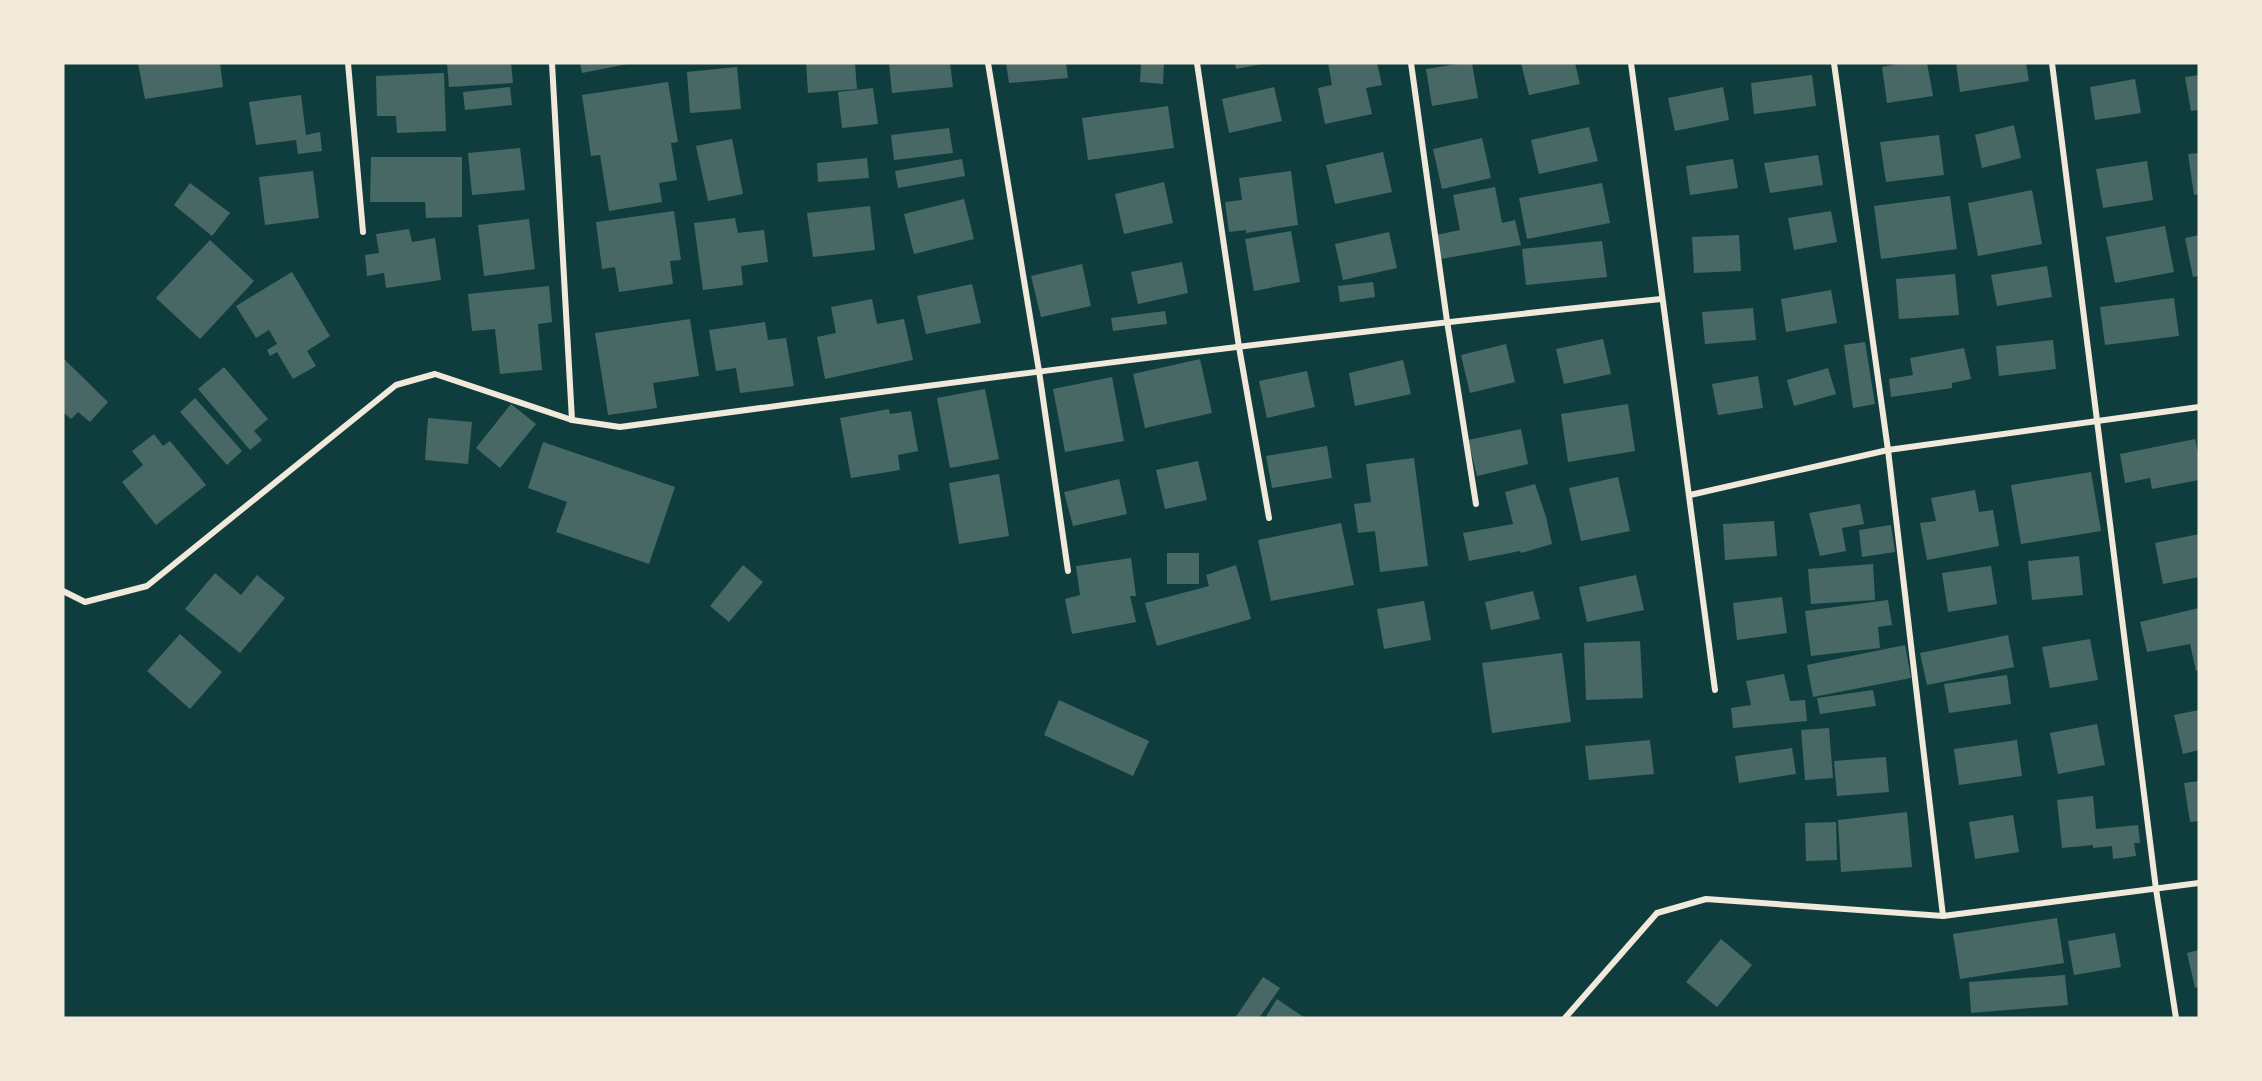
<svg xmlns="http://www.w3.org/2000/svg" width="2262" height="1081" font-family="Commissioner,sans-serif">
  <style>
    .building { fill: #486865 }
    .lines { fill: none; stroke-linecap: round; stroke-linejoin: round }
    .minor { stroke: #f1e9da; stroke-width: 6 }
  </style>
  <rect width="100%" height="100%" fill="#0f3d3e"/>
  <!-- building -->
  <g class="building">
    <polygon points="138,63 220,63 223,87 145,99"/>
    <polygon points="447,63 511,63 513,83 449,87"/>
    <polygon points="580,63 628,63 628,64 582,73"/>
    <polygon points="806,63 855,63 857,89 808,93"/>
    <polygon points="889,63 950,63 953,87 892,93"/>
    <polygon points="1006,63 1066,63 1068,78 1009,83"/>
    <polygon points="1141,63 1164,63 1163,84 1140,82"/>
    <polygon points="1235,63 1262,63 1262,64 1236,69"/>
    <polygon points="1328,63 1377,63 1382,85 1366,88 1372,114 1325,124 1318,88 1332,85"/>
    <polygon points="1464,63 1472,63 1478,98 1432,106 1426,69"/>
    <polygon points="1521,63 1575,63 1580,84 1529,95"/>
    <polygon points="1903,63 1927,63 1933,96 1887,103 1882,67"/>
    <polygon points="1956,63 2026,63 2029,81 1960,92"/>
    <polygon points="737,67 741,109 690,113 687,72"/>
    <polygon points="444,73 446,131 397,133 396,116 377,116 376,76"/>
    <polygon points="1812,75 1816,106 1754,114 1751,83"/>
    <polygon points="2199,75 2199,110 2191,111 2185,77"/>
    <polygon points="2135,79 2141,113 2095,120 2090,87"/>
    <polygon points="668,82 678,142 671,143 677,180 659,183 662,202 609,211 600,155 591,156 582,95"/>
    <polygon points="510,87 512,105 465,110 463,92"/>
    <polygon points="1274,87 1282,121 1229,133 1222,99"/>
    <polygon points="1723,87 1729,120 1675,131 1668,98"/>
    <polygon points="873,88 878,124 842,128 838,92"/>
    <polygon points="301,95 306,135 320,132 322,151 298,154 296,140 256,145 249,102"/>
    <polygon points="1168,106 1174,148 1088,160 1082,118"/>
    <polygon points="2014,125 2021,158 1982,168 1975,135"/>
    <polygon points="1589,127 1598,161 1539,174 1531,140"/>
    <polygon points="949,128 953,153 894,160 891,135"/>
    <polygon points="1939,135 1944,175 1886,182 1880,142"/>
    <polygon points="1482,138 1491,178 1442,189 1433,149"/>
    <polygon points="732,139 743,194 708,201 696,146"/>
    <polygon points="520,148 525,190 472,195 468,153"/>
    <polygon points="1383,152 1392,192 1335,204 1326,165"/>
    <polygon points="2199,153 2199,194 2194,195 2188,154"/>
    <polygon points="1818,155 1823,185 1770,193 1764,163"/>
    <polygon points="371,157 462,157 462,217 426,218 425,202 370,202"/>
    <polygon points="867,158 869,178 818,182 817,163"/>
    <polygon points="962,159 965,176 898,188 895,171"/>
    <polygon points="1733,159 1738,188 1690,195 1686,166"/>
    <polygon points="2147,161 2153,200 2103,208 2096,169"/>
    <polygon points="313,171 319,218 265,225 259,177"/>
    <polygon points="1291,171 1298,225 1246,233 1246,230 1229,232 1225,202 1242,200 1239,178"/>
    <polygon points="1164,182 1173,223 1124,234 1115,194"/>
    <polygon points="190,183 230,213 212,236 174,205"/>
    <polygon points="1602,183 1610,223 1527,239 1519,198"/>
    <polygon points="1495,187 1502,223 1515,220 1521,245 1441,259 1436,235 1460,230 1453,195"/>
    <polygon points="2032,190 2042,244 1978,256 1968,203"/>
    <polygon points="1950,196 1957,249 1881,259 1874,206"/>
    <polygon points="964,199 974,239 914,254 904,214"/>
    <polygon points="870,206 875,250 813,257 807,213"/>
    <polygon points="674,211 681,260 670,261 673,284 619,292 615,267 602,269 596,222"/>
    <polygon points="1831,211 1837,242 1794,250 1788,218"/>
    <polygon points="735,218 738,233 764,230 768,262 741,266 743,285 703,290 694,223"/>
    <polygon points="529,219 535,269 484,276 478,225"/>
    <polygon points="2165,226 2174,272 2115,283 2106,237"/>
    <polygon points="409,229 412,242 435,238 441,280 386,288 384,273 367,276 365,255 379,253 376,234"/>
    <polygon points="1291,231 1300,282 1254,291 1245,239"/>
    <polygon points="1389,232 1397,268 1343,280 1335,244"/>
    <polygon points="1739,235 1741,271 1694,273 1692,237"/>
    <polygon points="2199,235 2199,276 2193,277 2185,238"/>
    <polygon points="210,240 254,281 200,339 156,298"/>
    <polygon points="1602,241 1607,277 1526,285 1522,249"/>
    <polygon points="1182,262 1188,293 1138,304 1131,272"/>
    <polygon points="1082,264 1091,306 1041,317 1031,276"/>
    <polygon points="2047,266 2052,297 1997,306 1991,275"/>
    <polygon points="292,272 330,336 307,351 316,366 293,379 277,352 270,356 267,350 277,344 269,330 256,338 236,306"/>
    <polygon points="1955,274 1959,315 1899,319 1896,279"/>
    <polygon points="1373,282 1375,297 1340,302 1338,286"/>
    <polygon points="972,284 981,323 926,334 917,296"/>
    <polygon points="549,286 552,322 538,324 542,370 500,374 495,329 472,331 468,294"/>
    <polygon points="1831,290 1837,323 1786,332 1781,299"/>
    <polygon points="2174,298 2179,336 2105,345 2100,307"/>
    <polygon points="872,299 877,324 904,319 913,360 825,379 817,337 836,333 831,307"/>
    <polygon points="1753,308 1756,340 1705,344 1702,312"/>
    <polygon points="1165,311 1167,324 1113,331 1111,318"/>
    <polygon points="690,319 699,376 653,383 657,408 608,415 595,333"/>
    <polygon points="765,322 768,340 786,338 794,386 740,393 736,368 716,371 709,330"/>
    <polygon points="1603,339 1611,374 1564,384 1556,349"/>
    <polygon points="2053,340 2056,369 1999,376 1996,346"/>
    <polygon points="1865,342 1875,404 1853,408 1844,345"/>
    <polygon points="1506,344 1515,382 1470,393 1461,355"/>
    <polygon points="1964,348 1971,379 1952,383 1952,388 1891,397 1889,379 1913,375 1910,358"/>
    <polygon points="63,358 108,402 90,422 78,412 71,419 63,412"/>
    <polygon points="1200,359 1212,413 1145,428 1133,374"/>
    <polygon points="1403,360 1411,394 1355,406 1349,373"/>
    <polygon points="224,367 268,419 254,431 262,440 250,450 198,389"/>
    <polygon points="1828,368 1836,394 1794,406 1787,380"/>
    <polygon points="1307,371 1315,407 1267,418 1259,381"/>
    <polygon points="1758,376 1763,408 1718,415 1712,384"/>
    <polygon points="1112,377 1124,441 1065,452 1053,389"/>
    <polygon points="985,389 999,459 950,468 937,398"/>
    <polygon points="195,398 242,451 227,465 180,412"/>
    <polygon points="511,404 536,424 500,468 476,448"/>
    <polygon points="1628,404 1635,451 1568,462 1561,414"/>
    <polygon points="889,409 890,414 911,411 918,451 898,455 900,470 851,478 840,418"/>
    <polygon points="428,418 472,422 468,464 425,460"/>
    <polygon points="1521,429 1528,464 1477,476 1468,440"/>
    <polygon points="154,434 163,446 170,441 206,485 156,525 122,482 143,465 132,451"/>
    <polygon points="2195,439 2199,457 2199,480 2152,489 2150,478 2125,483 2120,454"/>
    <polygon points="543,442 675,487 649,564 556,532 567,502 528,488"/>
    <polygon points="1327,446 1332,478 1272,488 1266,456"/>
    <polygon points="1414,458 1428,566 1380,572 1375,531 1358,533 1354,504 1371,502 1366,464"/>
    <polygon points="1198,461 1207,500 1165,509 1156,470"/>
    <polygon points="2091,472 2101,531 2021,544 2011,485"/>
    <polygon points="999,474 1009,536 959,544 949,483"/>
    <polygon points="1618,477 1630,531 1581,541 1569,488"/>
    <polygon points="1119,479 1127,514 1073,526 1064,492"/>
    <polygon points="1535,484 1546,517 1552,544 1521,553 1520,551 1469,561 1463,533 1513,524 1505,492"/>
    <polygon points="1975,490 1979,512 1993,510 1999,546 1927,560 1920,523 1936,521 1931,498"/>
    <polygon points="1860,504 1864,524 1842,528 1846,551 1820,556 1809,513"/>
    <polygon points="1774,521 1777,556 1725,560 1723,524"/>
    <polygon points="1341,523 1354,585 1271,601 1258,540"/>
    <polygon points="1891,525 1895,552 1862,557 1859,530"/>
    <polygon points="2199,534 2199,577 2163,584 2155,543"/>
    <rect x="1167" y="553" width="32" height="31"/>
    <polygon points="2079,556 2083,595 2032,600 2028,561"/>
    <polygon points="1131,558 1136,596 1130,596 1136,622 1072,634 1065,599 1080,595 1076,566"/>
    <polygon points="1873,564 1875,600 1811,604 1808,569"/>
    <polygon points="743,565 763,582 729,622 710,606"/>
    <polygon points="1236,565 1251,619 1157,646 1145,603 1209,586 1206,575"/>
    <polygon points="1991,566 1997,604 1948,612 1942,573"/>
    <polygon points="215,573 241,595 257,575 285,598 240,653 185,609"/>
    <polygon points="1636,575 1644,610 1587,622 1579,587"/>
    <polygon points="1533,591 1540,619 1491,630 1485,602"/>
    <polygon points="1782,597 1787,633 1737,640 1733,603"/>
    <polygon points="1888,600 1892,625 1878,627 1880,648 1811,656 1805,611"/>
    <polygon points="1424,601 1431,640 1384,649 1377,609"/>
    <polygon points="2199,608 2199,670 2196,671 2190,644 2147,652 2140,622"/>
    <polygon points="180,634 222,672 190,709 147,671"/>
    <polygon points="2008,635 2014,667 1927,685 1920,653"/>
    <polygon points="2090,639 2098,680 2050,688 2042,647"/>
    <polygon points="1640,641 1643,698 1586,700 1584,643"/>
    <polygon points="1905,645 1911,678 1813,697 1807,665"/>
    <polygon points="1562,653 1571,722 1492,733 1482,663"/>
    <polygon points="1784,674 1790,701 1805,700 1807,721 1733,728 1731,708 1751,705 1746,681"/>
    <polygon points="2007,675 2011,704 1949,713 1944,684"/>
    <polygon points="1873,690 1876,706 1820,714 1817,698"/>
    <polygon points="1059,700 1149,741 1133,776 1044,735"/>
    <polygon points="2199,710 2199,750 2183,754 2174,715"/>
    <polygon points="2097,724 2105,765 2058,774 2050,733"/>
    <polygon points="1829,728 1833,778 1805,780 1801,730"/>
    <polygon points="1650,740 1654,774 1589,780 1585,746"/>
    <polygon points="2017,740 2022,776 1959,785 1954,749"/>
    <polygon points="1792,748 1796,774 1739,783 1735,756"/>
    <polygon points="1886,757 1889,792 1837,796 1834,761"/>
    <polygon points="2199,781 2199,821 2190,822 2184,783"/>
    <polygon points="2093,796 2096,829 2138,825 2140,843 2134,843 2136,856 2113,859 2112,846 2093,848 2093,845 2062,848 2057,800"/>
    <polygon points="1907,812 1912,867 1841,872 1838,820"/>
    <polygon points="2013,815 2019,852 1975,859 1969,822"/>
    <polygon points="1836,822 1837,860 1806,861 1805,823"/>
    <polygon points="2057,918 2064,963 1960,979 1953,934"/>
    <polygon points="2115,933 2121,967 2074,975 2068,941"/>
    <polygon points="1721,939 1752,965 1717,1007 1686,982"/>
    <polygon points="2199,950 2199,986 2195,988 2187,953"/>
    <polygon points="2065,975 2068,1005 1971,1013 1969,982"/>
    <polygon points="1263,977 1280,988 1259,1018 1235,1018"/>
    <polygon points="1277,999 1305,1018 1265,1018"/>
  </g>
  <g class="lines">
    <!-- minor -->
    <g class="minor">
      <polyline points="348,63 363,232"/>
      <polyline points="552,63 572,420"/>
      <polyline points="988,63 1039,371 1068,571"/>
      <polyline points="1197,63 1239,347 1269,518"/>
      <polyline points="1411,63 1447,321 1476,504"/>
      <polyline points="1631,63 1715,690"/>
      <polyline points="1834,63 1888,450 1943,916 2199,883"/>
      <polyline points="2052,63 2156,889 2176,1018"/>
      <polyline points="1690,495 1888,450 2199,407"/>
      <path d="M63,591L85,602L147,586L396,385L435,374L572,420L620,427C967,380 1313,335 1661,299"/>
      <polyline points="1565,1018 1657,913 1706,899 1943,916"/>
    </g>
  </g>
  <!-- border -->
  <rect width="2262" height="1081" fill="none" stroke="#f1e9da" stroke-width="129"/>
</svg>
